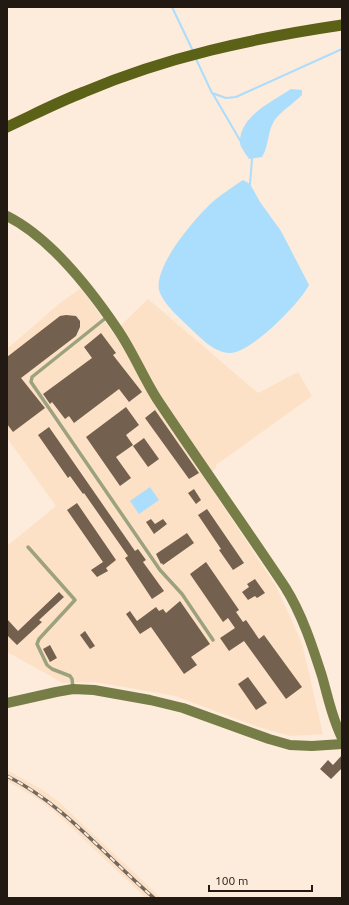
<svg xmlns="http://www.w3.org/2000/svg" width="349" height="905" font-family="Ubuntu,sans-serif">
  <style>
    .built { fill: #fde1c7 }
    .water { fill: #abddfd }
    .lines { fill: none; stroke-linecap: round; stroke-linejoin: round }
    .stream { stroke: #abddfd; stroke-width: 2 }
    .building { fill: #73604e }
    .lane { stroke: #9da27e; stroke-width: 3.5 }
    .secondary { stroke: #767d46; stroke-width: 10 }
    .primary { stroke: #5b6217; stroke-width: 11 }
    .rail-casing { stroke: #73685d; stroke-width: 3.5 }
    .rail { stroke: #fdebdb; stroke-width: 2; stroke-dasharray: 6; stroke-linecap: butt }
  </style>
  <rect width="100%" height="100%" fill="#fdebdb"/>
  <!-- built -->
  <g class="built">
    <polygon points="81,288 113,333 148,299 258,393 298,372 312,396 216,465 216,468 204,477 276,586 302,643 323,734 290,736 255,726 175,696 95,682 63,683 7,652 7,546 56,506 7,438 7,349 60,303"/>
    <polygon points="7,770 41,789 60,803 161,898 146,898 54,811 35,797 7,781"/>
  </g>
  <!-- water -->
  <g class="water">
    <path d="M291,89L302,90V95C294,103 279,113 274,121C267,133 269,146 262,157L249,159C247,155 240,147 240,143C239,116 272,102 291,89Z"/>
    <path d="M243,180L250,184L260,202L281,231L309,285C299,304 252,352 230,353C214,353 200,337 190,328C180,318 163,304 159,290C154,265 198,214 216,199C225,192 234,186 243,180Z"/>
    <polygon points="150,487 159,500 139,514 130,501"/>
  </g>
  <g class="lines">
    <!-- stream -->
    <g class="stream">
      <polyline points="172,7 193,51"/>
      <polyline points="196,59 212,93 226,98 236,97 342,49"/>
      <polyline points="213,94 241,142"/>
      <polyline points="250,184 252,159"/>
    </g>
  </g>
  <!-- building -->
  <g class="building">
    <polygon points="66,315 76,316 80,321 80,327 76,336 21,378 45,408 13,432 7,424 7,357 60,316"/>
    <polygon points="101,333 116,353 113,355 142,392 129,402 119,389 74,423 69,416 65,419 52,402 50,404 43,394 92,358 84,347"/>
    <polygon points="126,407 139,425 126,435 133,445 116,457 131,478 120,486 86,437"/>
    <polygon points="155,410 199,473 189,479 145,418"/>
    <polygon points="49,427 135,551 138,549 146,560 143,562 164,591 152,599 125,558 128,556 84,493 83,494 70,476 68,478 38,435"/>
    <polygon points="144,438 159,459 148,467 133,446"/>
    <polygon points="194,489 201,500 196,504 188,493"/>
    <polygon points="77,503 116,560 106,568 108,571 97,577 91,570 103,562 67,510"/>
    <polygon points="207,509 244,563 233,570 219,550 221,549 198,515"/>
    <polygon points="151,519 155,524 163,519 167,524 154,534 146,522"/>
    <polygon points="187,533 194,543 163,565 162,563 161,564 156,554"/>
    <polygon points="206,562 239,610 236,612 243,622 246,620 259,639 264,635 302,687 286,699 244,641 229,651 220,638 235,628 228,618 223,622 190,574"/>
    <polygon points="255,579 265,593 257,598 255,596 248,600 242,592 249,587 247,584"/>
    <polygon points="59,592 64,597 39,620 42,622 17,645 7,635 7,619 18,631"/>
    <polygon points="180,601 210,644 191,657 197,665 184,674 151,627 140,634 126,614 130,611 137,621 156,607 159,611 163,609 166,613"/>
    <polygon points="85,631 95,646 90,649 80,635"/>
    <polygon points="50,645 57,658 50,662 43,649"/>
    <polygon points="248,677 267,703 256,710 238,684"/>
    <polygon points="342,755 342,768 331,779 320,769 328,760 333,765"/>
  </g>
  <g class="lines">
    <!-- lane -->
    <g class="lane">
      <polyline points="107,317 32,377 31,382 160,570 182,594 213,640"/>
      <polyline points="28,547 75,600 39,639 37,644 47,665 52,669 70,676 72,679 73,688"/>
    </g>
    <!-- secondary -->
    <g class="secondary">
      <path d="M7,216C51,238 91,290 118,330C133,352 143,377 157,399C199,462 243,524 285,587C302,614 312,645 322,676C328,697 332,718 342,738"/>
      <polyline points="7,703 56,692 73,689 94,690 150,700 183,708 269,739 290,745 312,746 342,744"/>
    </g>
    <!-- primary -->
    <path class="primary" d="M7,127C33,115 58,102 84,92C166,57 254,38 342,25"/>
    <!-- rail casing -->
    <g class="rail-casing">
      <path id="rail" d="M7,776C65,805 105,856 154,898"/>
    </g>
    <!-- rail -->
    <use href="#rail" class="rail"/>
  </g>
  <!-- border -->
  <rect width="349" height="905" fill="none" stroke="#211912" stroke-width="16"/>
  <!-- scale -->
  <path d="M209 885v6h103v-6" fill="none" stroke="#211912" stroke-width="2"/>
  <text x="215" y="885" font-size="12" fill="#211912" stroke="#fdebdb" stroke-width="3" paint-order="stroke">100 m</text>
</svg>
